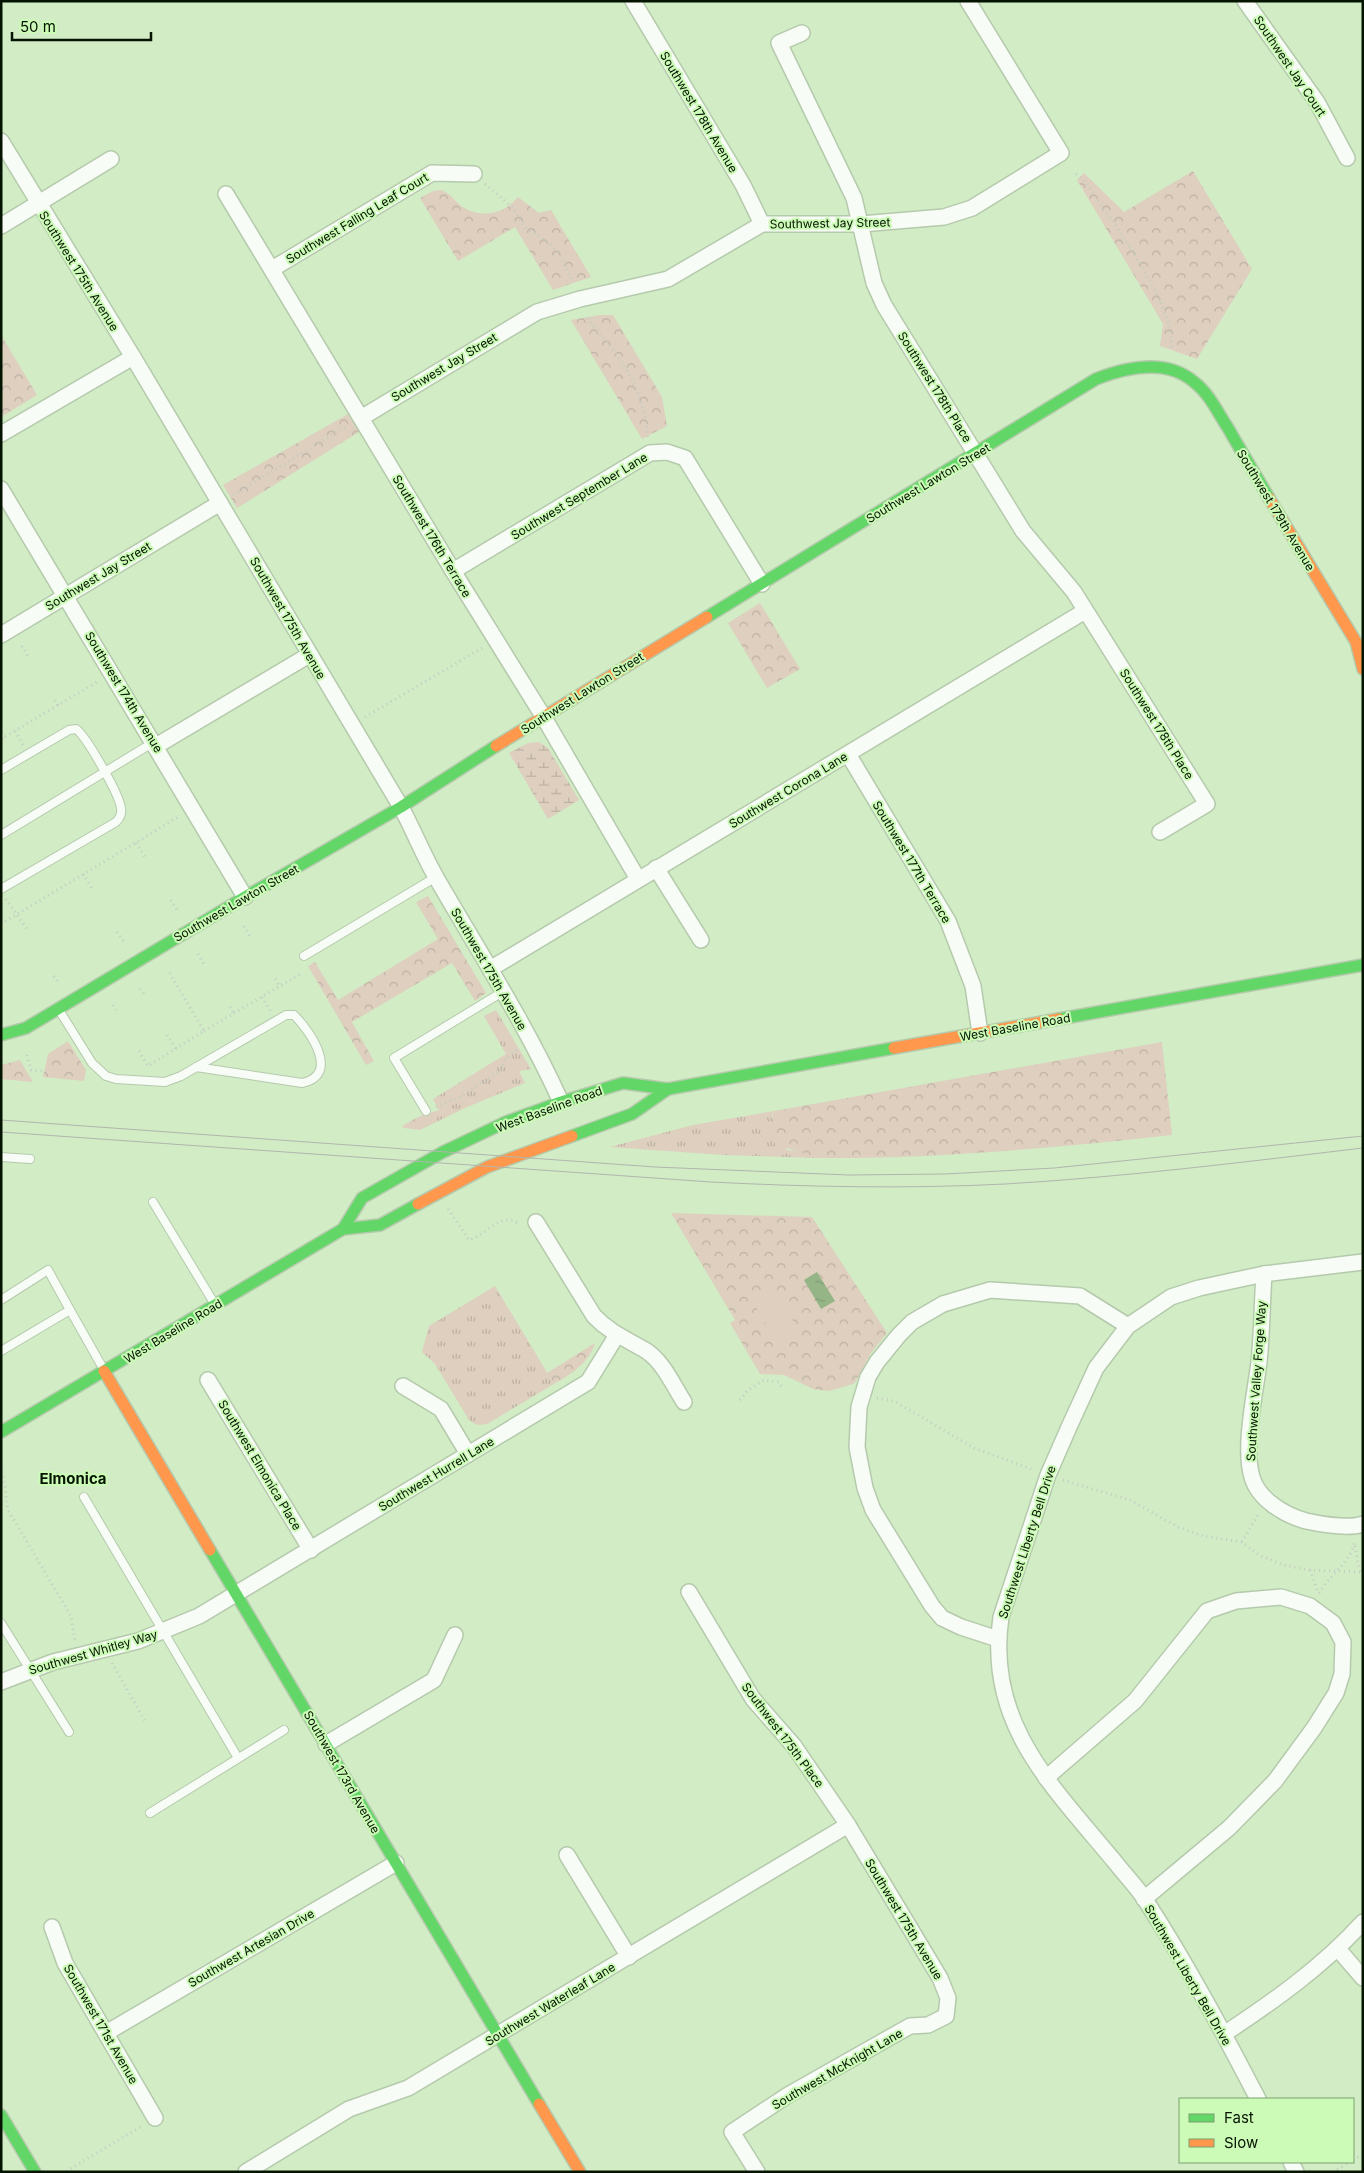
<svg xmlns="http://www.w3.org/2000/svg" width="1364" height="2173" font-family="Inter,sans-serif">
<defs>
<pattern id="grass-tufts" width="24" height="20" patternUnits="userSpaceOnUse" patternTransform="scale(1.25)"><rect width="24" height="20" fill="#decfbf"/><path d="M3 7l-1-3M5 7V3M7 7l1-3M15 17l-1-3M17 17v-4M19 17l1-3" fill="none" stroke="#bdb1a2"/></pattern>
<pattern id="forest-crowns" width="20" height="18" patternUnits="userSpaceOnUse" patternTransform="scale(1.25)"><rect width="20" height="18" fill="#decfbf"/><path d="M2 6a3 3 0 1 1 6 0M12 15a3 3 0 1 1 6 0" fill="none" stroke="#bdb1a2"/></pattern>
<pattern id="wetland-marsh" width="20" height="14" patternUnits="userSpaceOnUse" patternTransform="scale(1.25)"><rect width="20" height="14" fill="#decfbf"/><path d="M1 5h8M5 5V1M11 12h8M15 12V8" fill="none" stroke="#bdb1a2"/></pattern>
<pattern id="water-ripples" width="26" height="14" patternUnits="userSpaceOnUse" patternTransform="scale(1.25)"><rect width="26" height="14" fill="#95b587"/><path d="M2 4q2-2 4 0t4 0M15 11q2-2 4 0t4 0" fill="none" stroke="#7f9b73"/></pattern>
</defs>
<rect width="100%" height="100%" fill="#d2ecc6"/>
<g fill="url(#grass-tufts)">
<path d="M496,1010l35,59 -12,2 6,12 -60,25 -45,22 -16,-2 -2,-2 18,-10 19,-6 -6,-11 73,-45 -22,-38z"/>
<path d="M774,1111l-3,6 16,33 16,2 12,6 -92,-3 -113,-8 83,-22z"/>
<path d="M495,1286l59,98 -67,40 -10,1 -8,-5 -34,-56 -13,-12 7,-26z"/>
</g>
<g fill="url(#forest-crowns)">
<path d="M1193,171l59,98 -55,90 -37,-13 3,-22 -86,-144 7,-7 40,39z"/>
<path d="M441,190c9,3 12,9 19,15 18,14 44,10 58,-8l21,16 12,-3 40,67 -38,13 -38,-63 -57,34 -38,-63 13,-7z"/>
<path d="M600,315h13l49,82 5,29 -25,13 -71,-119z"/>
<path d="M1,335l36,60 -36,22z"/>
<path d="M348,414l11,18 -122,76 -14,-23z"/>
<path d="M760,603l40,66 -33,19 -39,-65z"/>
<path d="M428,896l58,97 -11,8 -23,-38 -100,59 22,39 -8,4 -58,-99 7,-4 23,38 100,-61 -22,-37z"/>
<path d="M68,1041l18,29 -2,11 -41,-4 5,-23z"/>
<path d="M1162,1042l10,93c-119,13 -238,24 -357,23 -14,-7 -27,-8 -41,-15 -3,-11 -5,-21 0,-32z"/>
<path d="M20,1060l13,22 -32,-3v-14z"/>
<path d="M671,1213l141,4 75,116 -16,20 -15,28 -3,3 -24,7 -16,-2 -29,-14 -24,-1 -30,-51 5,-3z"/>
<path d="M595,1343c-6,20 -24,31 -41,41l-7,-11z"/>
</g>
<path fill="url(#wetland-marsh)" d="M539,742l9,6 31,52 -31,19 -39,-66 19,-10z"/>
<path fill="#decfbf" d="M773,1288l26,43 -21,13 -26,-43z"/>
<path fill="url(#water-ripples)" d="M817,1272l18,29 -14,8 -17,-29z"/>
<g fill="none" stroke-linecap="round" stroke-linejoin="round">
<defs>
<g id="lane">
<path d="M1,770l68,-40 7,-1c11,8 43,65 45,79 1,6 -1,10 -5,14l-115,67"/>
<path d="M1,835l153,-93"/>
<path d="M304,956l132,-79"/>
<path d="M59,1010l33,53 14,13 10,3 49,3 16,-6 105,-61h8c16,16 47,60 8,68l-106,-16"/>
<path d="M426,1111l-32,-53 110,-67"/>
<path d="M1,1157l29,2"/>
<path d="M153,1202l61,101"/>
<path d="M1,1300l47,-30 22,40"/>
<path d="M1,1351l69,-41 34,60"/>
<path d="M84,1497l154,261"/>
<path d="M1,1623l68,109"/>
<path d="M150,1813l134,-83"/>
</g>
<g id="street">
<path d="M633,1l110,184 19,39"/>
<path d="M1245,1l72,101 30,56"/>
<path d="M802,33l-23,10 75,155 20,85 10,22 139,226 51,61 133,212 -47,28"/>
<path d="M1,141l132,216 268,450c13,24 22,48 36,72 42,73 89,145 124,223"/>
<path d="M226,194l227,377 90,145 95,163"/>
<path d="M1,226l110,-67"/>
<path d="M272,269l160,-96 42,1"/>
<path d="M361,418l176,-106 43,-13 88,-20 94,-55h99l83,-7 28,-9 89,-55 -93,-152"/>
<path d="M1,434l132,-77"/>
<path d="M1,489l244,408"/>
<path d="M453,571l197,-118 17,-1 18,6 77,126"/>
<path d="M1,635l219,-132"/>
<path d="M156,746l153,-91"/>
<path d="M848,754l100,167 25,65 7,47"/>
<path d="M656,868l45,72"/>
<path d="M490,969l595,-358"/>
<path d="M536,1222l58,94c15,16 32,23 51,34 18,11 28,35 39,52"/>
<path d="M1264,1274c-2,30 -2,59 -5,88 -4,33 -16,85 -7,115 6,22 32,38 54,44 14,3 43,8 57,3"/>
<path d="M208,1380l103,170"/>
<path d="M403,1386l38,23 27,45"/>
<path d="M689,1592l64,107 41,47 54,79 92,153 8,20 -2,18 -18,9 -18,1 -122,69 -56,37 25,40"/>
<path d="M998,1639l-37,-12 -19,-9 -10,-12 -59,-96 -8,-22 -8,-41 2,-40 9,-30 9,-15 22,-27 13,-13 31,-18 47,-14 90,6 48,30"/>
<path d="M1,1682l52,-20 85,-21 61,-25 389,-234 29,-47"/>
<path d="M326,1744l108,-64 21,-45"/>
<path d="M1046,1778l89,-77 72,-90 29,-10 45,-4 29,9 23,17 10,19 -1,32 -6,19 -22,35 -39,53 -46,47 -85,71"/>
<path d="M567,1855l62,102"/>
<path d="M52,1927l13,36 90,155"/>
<path d="M1338,1949l25,29"/>
<path d="M106,2033l290,-170"/>
<path d="M1224,2034c50,-33 98,-67 139,-112"/>
<path d="M1258,2099c-35,-67 -71,-135 -112,-198 -9,-14 -21,-26 -31,-39 -62,-75 -130,-139 -114,-245l47,-142 21,-48 27,-59 32,-42 43,-29 28,-9 65,-14 99,-12"/>
<path d="M1291,2162l5,10"/>
<path d="M246,2172l103,-63 59,-21 440,-263"/>
</g>
<g id="fast">
<path d="M707,617l389,-238c31,-12 70,-21 98,3 15,11 24,31 34,46 13,23 27,46 41,70"/>
<path d="M1059,1019l304,-54"/>
<path d="M1,1035l25,-7 219,-131 156,-90 95,-61"/>
<path d="M572,1136l60,-22 36,-25"/>
<path d="M343,1229l19,-31 81,-46 63,-30 55,-20 62,-19 45,6 226,-41"/>
<path d="M1,1432l342,-203 37,-4 38,-21"/>
<path d="M210,1550l329,554"/>
<path d="M1,2115l34,57"/>
</g>
<g id="slow">
<path d="M1269,498l87,144 7,27"/>
<path d="M496,746l211,-129"/>
<path d="M894,1048l165,-29"/>
<path d="M418,1204l69,-37 85,-31"/>
<path d="M104,1371l106,179"/>
<path d="M539,2104l41,68"/>
</g>
</defs>
<use href="#lane" stroke="#b5caac" stroke-width="10"/>
<use href="#street" stroke="#b5caac" stroke-width="18"/>
<use href="#fast" stroke="#b5caac" stroke-width="14"/>
<use href="#slow" stroke="#b5caac" stroke-width="14"/>
<g stroke="#c4ccc2" stroke-width="3" stroke-dasharray="1 4" stroke-linecap="butt">
<path d="M1076,174l10,8c25,39 91,123 85,169"/>
<path d="M485,184l27,23 13,20 25,17 10,11 13,27"/>
<path d="M588,318c10,15 21,26 31,40 17,23 26,51 29,79"/>
<path d="M233,495l114,-69"/>
<path d="M22,646l6,10"/>
<path d="M55,700l3,5"/>
<path d="M365,717l117,-69"/>
<path d="M15,731l8,14"/>
<path d="M1,733l3,5"/>
<path d="M1,739l96,-57"/>
<path d="M136,843l9,14"/>
<path d="M83,874l9,14"/>
<path d="M6,899l22,32"/>
<path d="M171,900l6,10"/>
<path d="M1,924l177,-107"/>
<path d="M244,926l6,10"/>
<path d="M117,932l7,10"/>
<path d="M198,954l6,10"/>
<path d="M54,976l4,6"/>
<path d="M275,979l5,8"/>
<path d="M140,989l4,5"/>
<path d="M262,997l9,15"/>
<path d="M113,1005l3,5"/>
<path d="M230,1007l4,7"/>
<path d="M204,1031l98,-58"/>
<path d="M167,1035l9,14"/>
<path d="M139,1051l9,15 56,-35 -35,-59"/>
<path d="M27,1055l4,15 12,1"/>
<path d="M436,1107l22,-9 42,-27 6,-12 12,-11"/>
<path d="M448,1209l21,31c16,-4 35,-31 51,-15"/>
<path d="M877,1398l17,3 80,47 60,22"/>
<path d="M740,1400l7,-9 17,-11 14,2 5,6"/>
<path d="M1,1472c7,16 3,23 7,38l63,106 4,24"/>
<path d="M1063,1480l67,20 48,27 25,9 39,6 17,13 24,10 27,5 53,2"/>
<path d="M1242,1542l17,-29"/>
<path d="M1355,1546l3,18 4,8"/>
<path d="M1310,1570l8,22"/>
<path d="M1319,1593c9,-16 35,-35 35,-51"/>
<path d="M112,1663l33,58"/>
<path d="M1353,2160l10,-6"/>
<path d="M68,2172v-2l74,-44"/>
<path d="M1333,2172l17,-10"/>
</g>
<use href="#lane" stroke="#f8fcf6" stroke-width="8"/>
<use href="#street" stroke="#f8fcf6" stroke-width="15"/>
<use href="#fast" stroke="#63d668" stroke-width="11"/>
<use href="#slow" stroke="#ff974d" stroke-width="11"/>
<g stroke="#b0b6ad" stroke-width="1">
<path d="M1,1120l654,47 193,8 97,-1 109,-6 309,-32"/>
<path d="M1,1132l710,50c98,5 196,7 294,2 120,-7 239,-22 358,-36"/>
</g>
</g>
<g text-anchor="middle" dominant-baseline="central" stroke-width="4" stroke-linejoin="round" paint-order="stroke">
<g font-size="12" fill="#051400" stroke="#ccfbb7">
<text transform="translate(1290 66) rotate(56)">Southwest Jay Court</text>
<text transform="translate(699 112) rotate(59)">Southwest 178th Avenue</text>
<text transform="translate(357 218) rotate(-31)">Southwest Falling Leaf Court</text>
<text transform="translate(830 223) rotate(-1)">Southwest Jay Street</text>
<text transform="translate(79 271) rotate(58)">Southwest 175th Avenue</text>
<text transform="translate(444 367) rotate(-31)">Southwest Jay Street</text>
<text transform="translate(935 387) rotate(58)">Southwest 178th Place</text>
<text transform="translate(928 483) rotate(-31)">Southwest Lawton Street</text>
<text transform="translate(579 496) rotate(-31)">Southwest September Lane</text>
<text transform="translate(1276 510) rotate(59)">Southwest 179th Avenue</text>
<text transform="translate(432 536) rotate(59)">Southwest 176th Terrace</text>
<text transform="translate(98 576) rotate(-31)">Southwest Jay Street</text>
<text transform="translate(288 618) rotate(60)">Southwest 175th Avenue</text>
<text transform="translate(124 692) rotate(59)">Southwest 174th Avenue</text>
<text transform="translate(582 693) rotate(-32)">Southwest Lawton Street</text>
<text transform="translate(1157 724) rotate(58)">Southwest 178th Place</text>
<text transform="translate(788 790) rotate(-31)">Southwest Corona Lane</text>
<text transform="translate(912 862) rotate(59)">Southwest 177th Terrace</text>
<text transform="translate(236 903) rotate(-30)">Southwest Lawton Street</text>
<text transform="translate(489 969) rotate(60)">Southwest 175th Avenue</text>
<text transform="translate(1015 1027) rotate(-10)">West Baseline Road</text>
<text transform="translate(549 1109) rotate(-20)">West Baseline Road</text>
<text transform="translate(173 1331) rotate(-31)">West Baseline Road</text>
<text transform="translate(1256 1381) rotate(-86)">Southwest Valley Forge Way</text>
<text transform="translate(260 1465) rotate(59)">Southwest Elmonica Place</text>
<text transform="translate(436 1474) rotate(-31)">Southwest Hurrell Lane</text>
<text transform="translate(1027 1542) rotate(-72)">Southwest Liberty Bell Drive</text>
<text transform="translate(93 1652) rotate(-16)">Southwest Whitley Way</text>
<text transform="translate(783 1735) rotate(53)">Southwest 175th Place</text>
<text transform="translate(342 1772) rotate(60)">Southwest 173rd Avenue</text>
<text transform="translate(904 1919) rotate(59)">Southwest 175th Avenue</text>
<text transform="translate(251 1948) rotate(-30)">Southwest Artesian Drive</text>
<text transform="translate(1188 1975) rotate(60)">Southwest Liberty Bell Drive</text>
<text transform="translate(550 2004) rotate(-31)">Southwest Waterleaf Lane</text>
<text transform="translate(101 2024) rotate(60)">Southwest 171st Avenue</text>
<text transform="translate(837 2069) rotate(-30)">Southwest McKnight Lane</text>
</g>
<g font-size="15" font-weight="bold" fill="#051400" stroke="#ccfbb7">
<text x="73" y="1478">Elmonica</text>
</g>
</g>
<rect width="1364" height="2173" fill="none" stroke="#051400" stroke-width="5"/>
<rect x="1179" y="2098" width="175" height="65" fill="#ccfbb7" stroke="#7c9f6e"/>
<rect x="1189" y="2114" width="25" height="8" fill="#63d668" stroke="#7c9f6e"/>
<text x="1224" y="2123" font-size="15" fill="#051400">Fast</text>
<rect x="1189" y="2139" width="25" height="8" fill="#ff974d" stroke="#7c9f6e"/>
<text x="1224" y="2148" font-size="15" fill="#051400">Slow</text>
<path d="M12 32v8h139v-8" fill="none" stroke="#051400" stroke-width="2.5"/>
<text x="20" y="32" font-size="15" fill="#051400" stroke="#ccfbb7" stroke-width="4" paint-order="stroke">50 m</text>
</svg>
